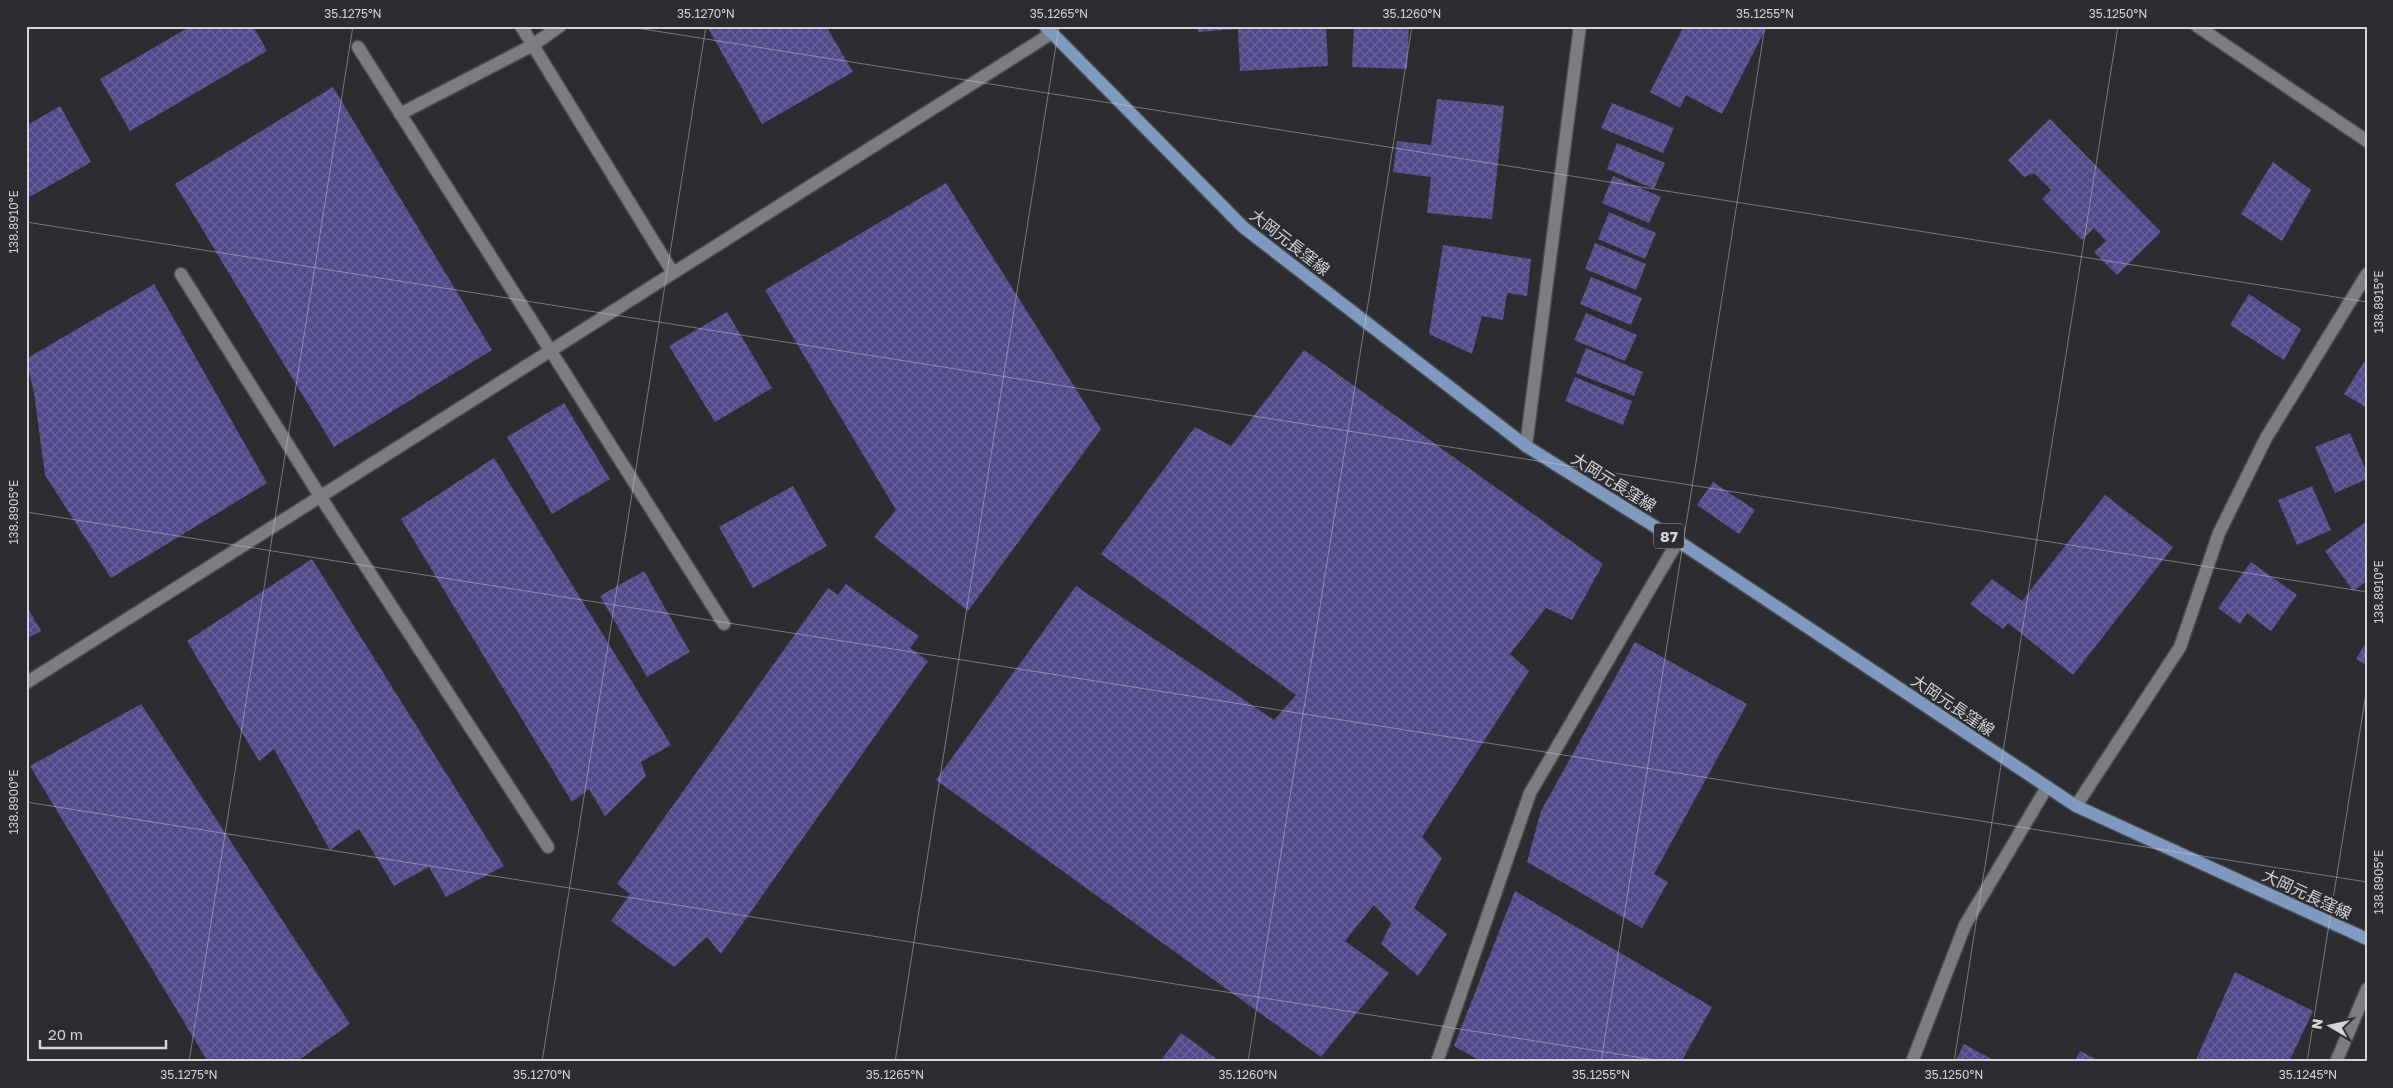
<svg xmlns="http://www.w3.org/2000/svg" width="2393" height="1088" font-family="'Golos Text','Noto Sans JP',sans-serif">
<defs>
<pattern id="building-cross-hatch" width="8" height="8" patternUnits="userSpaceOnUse" patternTransform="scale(1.25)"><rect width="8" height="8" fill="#514a8a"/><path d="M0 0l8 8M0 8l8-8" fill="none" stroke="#69639a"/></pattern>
</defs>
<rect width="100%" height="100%" fill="#2d2d31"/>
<g fill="url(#building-cross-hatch)">
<path d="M191,26h62l14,25 -137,80 -30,-52z"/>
<path d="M707,26h119l27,46 -91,52z"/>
<path d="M1198,26h128l2,40 -88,5 -2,-42 -40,3z"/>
<path d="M1354,26h55l-2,43 -55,-2z"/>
<path d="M1684,26h83l-45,88 -36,-19 -6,13 -30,-16z"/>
<path d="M333,87l159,263 -158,97 -159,-263z"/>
<path d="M1437,99l67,7 -12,113 -65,-6 4,-36 -38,-5 4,-31 34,4z"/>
<path d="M1612,103l62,25 -11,25 -62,-25z"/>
<path d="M60,106l31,56 -65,37v-73z"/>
<path d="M2050,119l111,113 -44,43 -23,-23 12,-11 -12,-13 -12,12 -40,-41 9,-9 -17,-17 -10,4 -16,-17z"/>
<path d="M1617,143l48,20 -11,26 -47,-20z"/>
<path d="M2273,162l38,28 -29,51 -41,-27z"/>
<path d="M1613,176l48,21 -12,26 -47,-20z"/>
<path d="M946,183l155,246 -133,182 -94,-74 22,-27 -131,-220z"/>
<path d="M1609,212l47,21 -11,26 -47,-20z"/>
<path d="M1595,243l51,21 -10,26 -51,-21z"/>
<path d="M1443,245l88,14 -4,37 -20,-3 -4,27 -21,-4 -10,38 -43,-20z"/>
<path d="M1591,277l51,21 -11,27 -51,-21z"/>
<path d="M154,284l113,199 -156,95 -66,-103 -11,-82 -8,-34z"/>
<path d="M2249,294l52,35 -17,31 -54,-35z"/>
<path d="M727,312l45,76 -57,34 -46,-76z"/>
<path d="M1586,313l51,22 -12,26 -51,-21z"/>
<path d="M1586,348l57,24 -9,24 -58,-23z"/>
<path d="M1304,350l299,214 -31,56 -26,-12 -36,46 19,17 -107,166 20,21 -28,50 33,26 -29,42 -37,-32 10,-21 -17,-18 -29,36 44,32 -68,84 -385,-277 140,-194 198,134 22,-25 -195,-141 94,-127 36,19z"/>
<path d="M2364,362l3,2v44l-23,-14z"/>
<path d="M1575,377l57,24 -9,24 -58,-24z"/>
<path d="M564,403l46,76 -58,35 -45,-77z"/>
<path d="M2350,433l17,40v6l-32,14 -20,-46z"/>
<path d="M494,458l177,287 -30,17 5,14 -41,40 -16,-27 -17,13 -171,-283z"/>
<path d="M1713,482l42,28 -16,24 -42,-29z"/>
<path d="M793,486l34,60 -74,42 -34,-61z"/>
<path d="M2312,486l19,44 -34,15 -19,-45z"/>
<path d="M2105,495l68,52 -100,128 -65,-52 -5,6 -33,-25 22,-25 30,22z"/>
<path d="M2367,521v60l-14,10 -28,-40z"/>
<path d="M312,559l192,307 -58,31 -17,-30 -35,19 -35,-57 -29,21 -56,-101 -15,12 -72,-120z"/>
<path d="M2251,562l46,33 -26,36 -24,-18 -7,11 -22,-16z"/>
<path d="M644,571l46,81 -43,25 -47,-81z"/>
<path d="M846,584l73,52 -9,12 18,13 -207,293 -14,-17 -33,30 -63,-46 19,-27 -13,-10 211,-296 10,7z"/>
<path d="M26,605l15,26 -15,8z"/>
<path d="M2367,641v24l-11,-6z"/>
<path d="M1635,642l112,62 -93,170 14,8 -26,46 -115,-66 14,-51z"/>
<path d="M141,704l209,320 -54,38h-88l-178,-296z"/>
<path d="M1515,891l197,116 -31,55h-199l-28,-16z"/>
<path d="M2235,972l78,39 -24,51h-94z"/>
<path d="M1181,1033l40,29h-61z"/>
<path d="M1964,1044l33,18h-42z"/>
<path d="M2080,1051l22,11h-28z"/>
</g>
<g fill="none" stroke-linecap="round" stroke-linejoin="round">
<defs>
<g id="lane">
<path d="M521,26l152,247"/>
<path d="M358,47l366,577"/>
<path d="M400,114l133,-69 27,-19"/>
<path d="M181,274l139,222 228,351"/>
<path d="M26,683l1026,-650"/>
<path d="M2336,1062l31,-73"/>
</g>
<g id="street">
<path d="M2197,26l170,115"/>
<path d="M1526,446l54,-420"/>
<path d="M2076,806l104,-159 39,-114 47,-95 101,-164"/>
<path d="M1437,1062l93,-269 148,-252"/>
<path d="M1912,1062l53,-137 82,-138"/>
</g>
<path id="primary" d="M1045,26l198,201 283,219 152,95 398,265 291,133"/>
</defs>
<use href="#lane" stroke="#4a4b4e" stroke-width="15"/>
<use href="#street" stroke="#4a4b4e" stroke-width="15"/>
<use href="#primary" stroke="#4a4b4e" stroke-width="15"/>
<use href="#lane" stroke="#7c7d81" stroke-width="12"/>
<use href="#street" stroke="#7c7d81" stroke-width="12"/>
<use href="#primary" stroke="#8099c1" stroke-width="12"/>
</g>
<path fill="none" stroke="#d3d4d6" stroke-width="1" stroke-opacity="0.45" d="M624,26l1743,276M26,222l2341,370M26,512l2341,370M26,802l1642,260M189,1062l164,-1036M542,1062l164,-1036M895,1062l164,-1036M1248,1062l164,-1036M1601,1062l164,-1036M1954,1062l164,-1036M2307,1062l60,-375"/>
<g text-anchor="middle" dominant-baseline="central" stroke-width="4.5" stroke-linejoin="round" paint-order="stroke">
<rect fill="#2d2d31" stroke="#a1a2a4" stroke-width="1" x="1654" y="523.5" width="30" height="25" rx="4"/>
<g font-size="15" font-weight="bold" fill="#d3d4d6">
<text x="1669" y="536">87</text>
</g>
<g font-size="16" fill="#d3d4d6" stroke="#2d2d31">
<text transform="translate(1290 242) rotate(38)">大岡元長窪線</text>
<text transform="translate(1614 482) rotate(32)">大岡元長窪線</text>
<text transform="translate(1953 705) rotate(34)">大岡元長窪線</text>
<text transform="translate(2307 894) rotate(25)">大岡元長窪線</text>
</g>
</g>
<rect width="2393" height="1088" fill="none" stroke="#2d2d31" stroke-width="55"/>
<g transform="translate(2330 1026) rotate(279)" stroke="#2d2d31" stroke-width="4" paint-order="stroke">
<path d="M0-4L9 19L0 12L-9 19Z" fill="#d3d4d6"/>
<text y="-8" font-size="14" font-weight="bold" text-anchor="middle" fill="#d3d4d6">N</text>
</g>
<path d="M40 1040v8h126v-8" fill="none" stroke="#d3d4d6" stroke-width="2.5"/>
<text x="48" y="1040" font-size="15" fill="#d3d4d6" stroke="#2d2d31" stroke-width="4" paint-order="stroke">20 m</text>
<rect x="28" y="28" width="2338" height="1032" fill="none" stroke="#d3d4d6" stroke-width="2"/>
<g font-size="12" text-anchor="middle" fill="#d3d4d6">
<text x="353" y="18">35.1275°N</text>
<text x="706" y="18">35.1270°N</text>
<text x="1059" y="18">35.1265°N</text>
<text x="1412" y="18">35.1260°N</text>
<text x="1765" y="18">35.1255°N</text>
<text x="2118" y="18">35.1250°N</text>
<text transform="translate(14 222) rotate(-90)" y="4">138.8910°E</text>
<text transform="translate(2379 302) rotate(-90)" y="4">138.8915°E</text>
<text transform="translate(14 512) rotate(-90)" y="4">138.8905°E</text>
<text transform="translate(2379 592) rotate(-90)" y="4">138.8910°E</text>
<text transform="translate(14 802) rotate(-90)" y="4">138.8900°E</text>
<text transform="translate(2379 882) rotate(-90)" y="4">138.8905°E</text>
<text x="189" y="1079">35.1275°N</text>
<text x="542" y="1079">35.1270°N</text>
<text x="895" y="1079">35.1265°N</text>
<text x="1248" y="1079">35.1260°N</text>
<text x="1601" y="1079">35.1255°N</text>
<text x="1954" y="1079">35.1250°N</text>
<text x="2308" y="1079">35.1245°N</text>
</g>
</svg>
